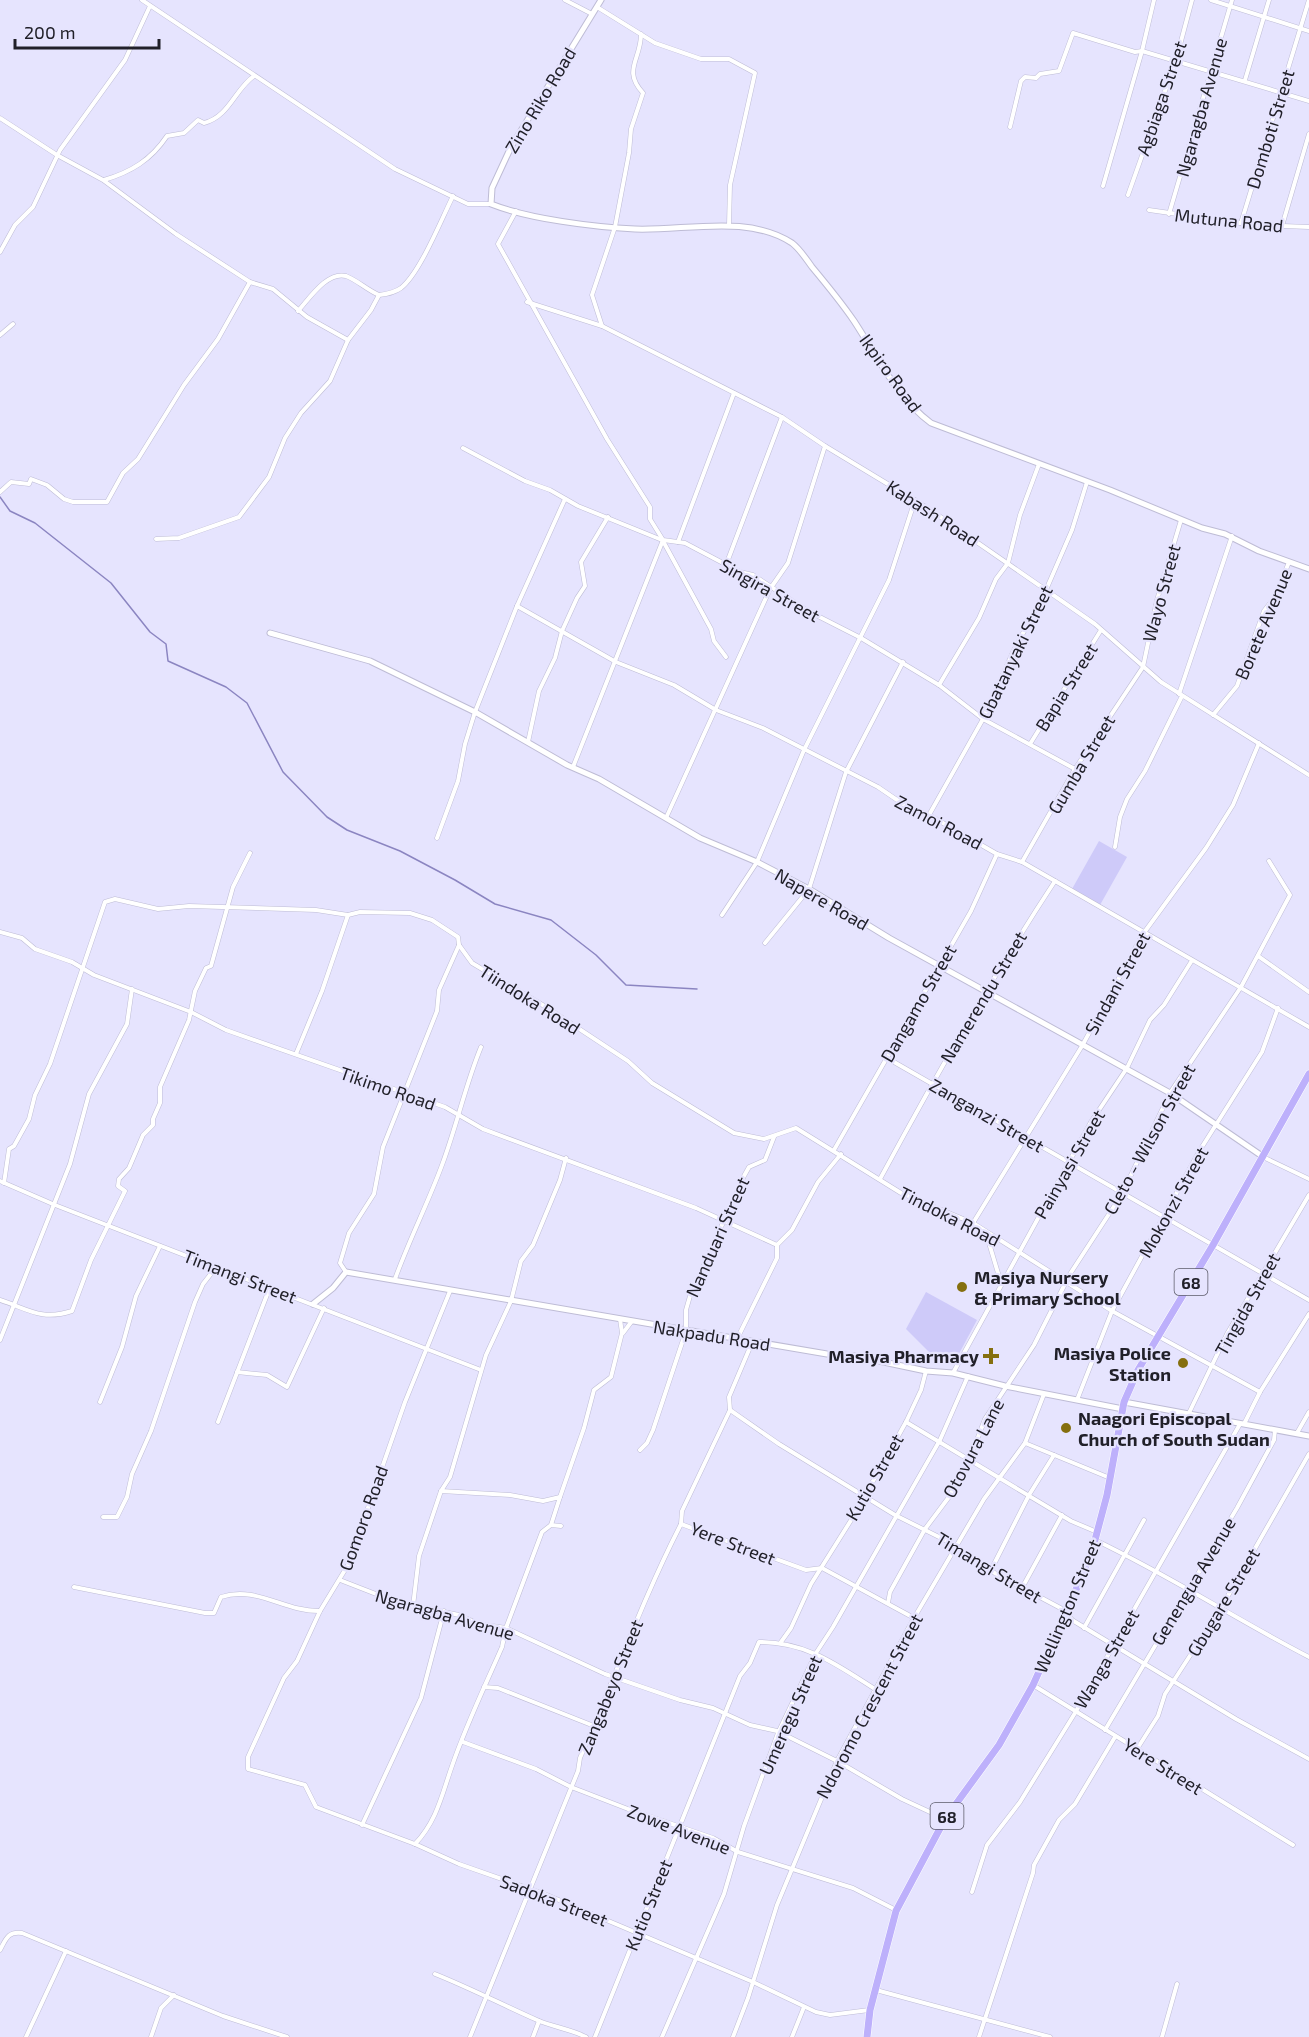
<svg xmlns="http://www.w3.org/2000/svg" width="1309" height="2037" font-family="'Exo 2',sans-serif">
<rect width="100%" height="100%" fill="#e6e4fe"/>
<g fill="#cecaf9">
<path d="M1099,841l28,16 -27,48 -28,-16z"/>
<path d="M926,1292l51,28 -24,45 -22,-11 -25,-25z"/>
</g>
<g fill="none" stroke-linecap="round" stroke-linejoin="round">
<path stroke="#8b85c1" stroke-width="1.5" d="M0,497l10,14 25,12 76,60 39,49 16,12 2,17 58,26 21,16 36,69 44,45 20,13 53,21 55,29 40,24 56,16 45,35 30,30 71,4"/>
<defs>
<g id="minor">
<path d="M142,0l253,169 73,35h23"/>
<path d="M565,0l27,14"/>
<path d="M1211,0l98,31"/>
<path d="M597,7l58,36 46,16h28l26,14 -25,112 -1,40"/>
<path d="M1245,80l24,-80"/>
<path d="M0,118l57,37 46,25 73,54 74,48 23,7 34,28 41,23"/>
<path d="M1010,127l11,-46 4,-4 11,1 4,-4 19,-3 14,-38 62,19 7,-1 167,50"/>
<path d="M104,180c27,-8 47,-20 63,-44l17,-3 14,-13 6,3c25,-6 31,-34 50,-47"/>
<path d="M1103,186l39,-135 12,-51"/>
<path d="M1128,195l48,-135 16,-60"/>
<path d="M1149,210l105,15 55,2"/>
<path d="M516,211l-18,33 109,195 43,68v12l13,21 22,3 55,29 13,3 55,36 53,27 78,47 44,34 92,50"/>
<path d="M1169,214l63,-214"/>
<path d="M1241,223l68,-223"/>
<path d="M1282,226l27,-92"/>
<path d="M0,252l15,-27 18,-18 27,-57 65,-90 25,-54"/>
<path d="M527,302l75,24 180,91 43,29 104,63 166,115 66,58 148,93"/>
<path d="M298,311c11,-12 29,-40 48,-35 11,4 21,14 33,19"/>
<path d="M602,326l-10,-31 23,-68 14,-74 2,-24 12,-36c-21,-23 -2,-33 -2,-59"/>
<path d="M0,335l13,-11"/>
<path d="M463,448l62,33 25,9 28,16 84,34"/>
<path d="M0,492l11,-10 18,2 2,-5 16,6 17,14 9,3h34l16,-29 15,-14 46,-74 34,-46 32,-57"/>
<path d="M156,539l23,-1 60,-21 30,-40 16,-39 16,-25 29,-32 18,-41 23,-30 8,-15c8,-1 15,-2 22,-7 19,-15 40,-68 52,-92"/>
<path d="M663,541l48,88 3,12 12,16"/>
<path d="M678,542l56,-149"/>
<path d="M726,565l56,-148"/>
<path d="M517,606l48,-107"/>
<path d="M939,685l40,-67 17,-39 12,-16 12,-48 19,-51"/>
<path d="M1179,694l53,-158"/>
<path d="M1213,715l24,-29 27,-75 11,-14 14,-35"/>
<path d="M528,742l11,-51 16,-33 7,-27 15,-33 8,-12 -4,-24 27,-45"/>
<path d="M1030,744l71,-114"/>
<path d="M573,767l90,-227"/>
<path d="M929,815l54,-96 30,-67 33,-62 26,-60 15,-48"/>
<path d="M666,818l104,-229 18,-26 37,-117"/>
<path d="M437,838l21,-57 7,-37 10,-32 42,-106 99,56 58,23 42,25 47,18 115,59 25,17 26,11 68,39 25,8 287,165"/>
<path d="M1115,847l5,-30 7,-18 18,-28 37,-75"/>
<path d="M1022,862l53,-93 68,-102 14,-67 24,-80"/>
<path d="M722,915l35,-53 47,-112 85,-170 26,-80"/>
<path d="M0,932l22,6 13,11 37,13 22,13 97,37 35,18 219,77 38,22 213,79 81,37"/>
<path d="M765,943l44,-54 37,-117 57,-110"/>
<path d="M1258,956l51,36"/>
<path d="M296,1054l26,-63 26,-76"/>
<path d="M887,1058l422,242"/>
<path d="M834,1150l137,-239 26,-57"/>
<path d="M1263,1157l46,22"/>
<path d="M880,1179c55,-102 112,-202 175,-298"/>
<path d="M0,1181l55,24 426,165"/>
<path d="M4,1183l5,-34 5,-3 15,-27 6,-24 15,-31 55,-162 10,-3 43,10 31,-3 127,4 32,5 12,-3 50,1 22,7 26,17 1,8 13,18 74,44 82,54 24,22 82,50 30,6 32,-11 105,65 72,30 139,88 148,81"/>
<path d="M973,1223l109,-177 61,-112 63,-86 27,-43 26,-62"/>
<path d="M986,1233l15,50"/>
<path d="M346,1272l-6,-9 9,-30 25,-39 9,-47 54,-136 2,-21 20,-45"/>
<path d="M395,1279c14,-39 33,-76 47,-114 15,-40 23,-79 39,-118"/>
<path d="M450,1291l-45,111 -57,163 -28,46 -23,50 -13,17 -36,79v12l57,16 11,22 99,37 44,20 88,31 206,87 63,30 14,3 39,-5"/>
<path d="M0,1300c28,9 41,21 72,11l19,-51 34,-69 -7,-5 1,-7 10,-11 14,-33 10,-10v-6l7,-16v-16l29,-67 6,-29 11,-23 5,-2 22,-79 17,-34"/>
<path d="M623,1333l9,-12"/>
<path d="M737,1339l40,-81v-13l15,-15 26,-48 23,-28"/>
<path d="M0,1340l70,-176 19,-70 38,-70 5,-35"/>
<path d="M237,1372l30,3 20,12 37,-79"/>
<path d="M953,1373l138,-251 36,-54 23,-48 14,-15 27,-43"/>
<path d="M1077,1400l35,-89 88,-161 62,-98 16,-44"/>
<path d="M100,1402l22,-55 14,-51 24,-50"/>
<path d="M730,1410l49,34 116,71 52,26 44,30 75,40 6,9 164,99 73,40"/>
<path d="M1188,1415l39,-81 82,-139"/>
<path d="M218,1422l52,-135"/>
<path d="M906,1422l165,99 26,11"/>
<path d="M1244,1424l16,-32 49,-78"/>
<path d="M1297,1433l12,-21"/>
<path d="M1025,1443l85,35"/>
<path d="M640,1450l7,-7 6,-13 33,-99v-21l4,-14 54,-120 5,-9 16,-7 9,-23"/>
<path d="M560,1497l24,-69 10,-38 17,-13 11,-44 -2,-14"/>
<path d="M103,1517h14l10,-20 5,-23 19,-43 44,-129 8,-18 14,-18"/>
<path d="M681,1524l125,46 16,-2 92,50"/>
<path d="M551,1525l9,-28 -17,4 -33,-6 -69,-4 9,-14 36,-122 25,-54 10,-40 12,-16 27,-65 6,-22"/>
<path d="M1095,1540c74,35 142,80 214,117"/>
<path d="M991,1570l38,-75 25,-40"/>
<path d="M340,1580l59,23 60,12 20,9 27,4 99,46 75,26 33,8 37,17 27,6 60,30 65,38 43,20"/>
<path d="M74,1587l131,26h9l7,-16c35,-12 64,15 99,14"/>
<path d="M1022,1588l40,-73"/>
<path d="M888,1603l2,-11 35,-63 24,-32 21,-39 15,-39 49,-74 36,-71 52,-80 48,-101 71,-106 49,-92 -21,-34"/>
<path d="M413,1606l6,-50 22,-65"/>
<path d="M1084,1628l60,-108"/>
<path d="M781,1642l10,-14 20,-44 42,-67 53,-95 15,-32 5,-19"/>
<path d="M1033,1685l260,160"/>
<path d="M484,1687l14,1 96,38"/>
<path d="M1105,1730l132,-222 37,-68 1,-10"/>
<path d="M463,1742l73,27 35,18 57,22 85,29 25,14 115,36 43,22"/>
<path d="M1137,1749l21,-33 7,-22 56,-86 88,-154"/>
<path d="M362,1825l59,-127 23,-87"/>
<path d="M415,1844c22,-23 27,-50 37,-78 14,-41 33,-80 50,-119l4,-19 36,-96 9,-7 10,1"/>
<path d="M972,1892l15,-47 33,-43 55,-89 165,-289"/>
<path d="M0,1950c6,-11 8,-19 22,-17l201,83 64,21"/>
<path d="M435,1974c35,14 68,31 102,46 16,7 33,9 49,17"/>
<path d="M876,1990l174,47"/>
<path d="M26,2037l40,-86"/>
<path d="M151,2037l10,-29 13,-13"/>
<path d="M470,2037l108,-266 2,-13c34,-78 62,-158 101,-234l1,-13 48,-101 -1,-13 22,-52 -1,-4"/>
<path d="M533,2037l6,-16"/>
<path d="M595,2037l145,-361 10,-13 9,-21c48,0 78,23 116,47"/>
<path d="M662,2037l62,-143 20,-68 34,-93 38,-80 17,-26 107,-187 28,-64"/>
<path d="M733,2037l15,-39 29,-93 60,-144 77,-143 70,-119 41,-56 19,-49"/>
<path d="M792,2037l12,-30"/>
<path d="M979,2037l54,-164 1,-8 25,-45 16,-16 40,-67"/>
<path d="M1162,2037l15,-53"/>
</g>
<g id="tertiary">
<path d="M601,0l-90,147 -19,41 -1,16c38,15 103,23 144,25 50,2 113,-15 157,14 8,6 14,16 20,24 15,18 29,35 42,54 23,35 43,77 77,102l179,67 92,38 23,6 34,17 50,18"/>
<path d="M270,633l100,28 105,51 92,53 32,14 101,59 57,24 52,27 80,49 281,155 92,63"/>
<path d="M313,1304l20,-16 13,-16 481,82 28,2 71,15 27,2 52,13 118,23"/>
<path d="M1124,1402l185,34"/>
</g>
<path id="primary" d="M867,2037l3,-27 26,-99 49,-92 54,-74 34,-60 50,-111 12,-34 12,-45 17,-93 14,-32 75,-125 96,-171"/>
</defs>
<use href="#minor" stroke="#bebcd5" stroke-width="5"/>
<use href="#tertiary" stroke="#bebcd5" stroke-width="7"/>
<use href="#primary" stroke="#fff" stroke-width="8"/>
<use href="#minor" stroke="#fff" stroke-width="4"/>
<use href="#tertiary" stroke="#fff" stroke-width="5"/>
<use href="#primary" stroke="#bdb0fb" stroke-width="7"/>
</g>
<g fill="#856f0f" stroke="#e6e4fe" stroke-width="2">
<circle cx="962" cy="1287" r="6"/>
<path d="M988 1347h6v6h6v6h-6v6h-6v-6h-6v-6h6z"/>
<circle cx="1183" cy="1363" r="6"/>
<circle cx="1066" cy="1428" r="6"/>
</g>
<g text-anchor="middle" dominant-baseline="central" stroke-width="4.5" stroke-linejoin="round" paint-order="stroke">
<g fill="#e6e4fe" stroke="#5c5b69" stroke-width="1.5">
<rect x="1174.5" y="1269" width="33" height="26" rx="4.5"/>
<rect x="930.5" y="1803" width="33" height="26" rx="4.5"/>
</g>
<g font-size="16" font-weight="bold" fill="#212029">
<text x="1191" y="1282">68</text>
<text x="947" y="1816">68</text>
</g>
<g font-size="18" fill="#212029" stroke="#e6e4fe">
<text transform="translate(1161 98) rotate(-71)">Agbiaga Street</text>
<text transform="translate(540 100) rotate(-59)">Zino Riko Road</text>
<text transform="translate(1201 107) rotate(-74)">Ngaragba Avenue</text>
<text transform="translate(1270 129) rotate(-73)">Domboti Street</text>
<text transform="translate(1229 220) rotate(6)">Mutuna Road</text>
<text transform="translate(891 373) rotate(54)">Ikpiro Road</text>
<text transform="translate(933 513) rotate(33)">Kabash Road</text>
<text transform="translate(770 590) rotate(29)">Singira Street</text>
<text transform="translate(1161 593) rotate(-75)">Wayo Street</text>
<text transform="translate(1263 624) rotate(-67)">Borete Avenue</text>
<text transform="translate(1015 652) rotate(-64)">Gbatanyaki Street</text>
<text transform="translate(1066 687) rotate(-58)">Bapia Street</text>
<text transform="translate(1081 764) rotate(-59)">Gumba Street</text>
<text transform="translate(939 822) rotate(28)">Zamoi Road</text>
<text transform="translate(822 899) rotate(30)">Napere Road</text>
<text transform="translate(1117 983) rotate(-61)">Sindani Street</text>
<text transform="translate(983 997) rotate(-59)">Namerendu Street</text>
<text transform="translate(530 999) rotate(32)">Tiindoka Road</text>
<text transform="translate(918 1003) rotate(-60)">Dangamo Street</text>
<text transform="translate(388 1088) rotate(19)">Tikimo Road</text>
<text transform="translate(987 1115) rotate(30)">Zanganzi Street</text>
<text transform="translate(1149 1139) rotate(-61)">Cleto - Wilson Street</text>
<text transform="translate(1069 1164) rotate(-60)">Painyasi Street</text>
<text transform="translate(1173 1202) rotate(-61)">Mokonzi Street</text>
<text transform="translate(950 1216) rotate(27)">Tindoka Road</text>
<text transform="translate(717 1237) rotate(-66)">Nanduari Street</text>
<text transform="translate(240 1276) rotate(21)">Timangi Street</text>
<text transform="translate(1247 1304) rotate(-61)">Tingida Street</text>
<text transform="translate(712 1335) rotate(9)">Nakpadu Road</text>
<text transform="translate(973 1448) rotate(-62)">Otovura Lane</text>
<text transform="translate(874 1477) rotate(-60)">Kutio Street</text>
<text transform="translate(363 1518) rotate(-70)">Gomoro Road</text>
<text transform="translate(733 1543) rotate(21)">Yere Street</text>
<text transform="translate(989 1567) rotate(31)">Timangi Street</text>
<text transform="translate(1193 1581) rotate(-59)">Genengua Avenue</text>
<text transform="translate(1223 1602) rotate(-59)">Gbugare Street</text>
<text transform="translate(1067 1606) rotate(-67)">Wellington Street</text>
<text transform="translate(445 1614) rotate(16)">Ngaragba Avenue</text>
<text transform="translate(1106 1659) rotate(-60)">Wanga Street</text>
<text transform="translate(610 1687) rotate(-68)">Zangabeyo Street</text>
<text transform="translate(869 1706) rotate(-62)">Ndoromo Crescent Street</text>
<text transform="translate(790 1715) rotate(-66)">Umeregu Street</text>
<text transform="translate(1163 1766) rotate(32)">Yere Street</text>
<text transform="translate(679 1829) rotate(21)">Zowe Avenue</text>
<text transform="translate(554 1900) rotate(21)">Sadoka Street</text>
<text transform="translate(648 1905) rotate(-68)">Kutio Street</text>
</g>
<g font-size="18" font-weight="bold" fill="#212029" stroke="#e6e4fe" text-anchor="start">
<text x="974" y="1277">Masiya Nursery<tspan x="974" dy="21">&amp; Primary School</tspan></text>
<text x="1171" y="1353" text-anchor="end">Masiya Police<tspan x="1171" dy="21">Station</tspan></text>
<text x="979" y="1356" text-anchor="end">Masiya Pharmacy</text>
<text x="1078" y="1418">Naagori Episcopal<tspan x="1078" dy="21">Church of South Sudan</tspan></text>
</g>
</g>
<path d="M15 39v9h144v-9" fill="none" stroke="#212029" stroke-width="3"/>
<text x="24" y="39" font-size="18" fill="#212029" stroke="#e6e4fe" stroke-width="4.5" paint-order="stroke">200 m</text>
</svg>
